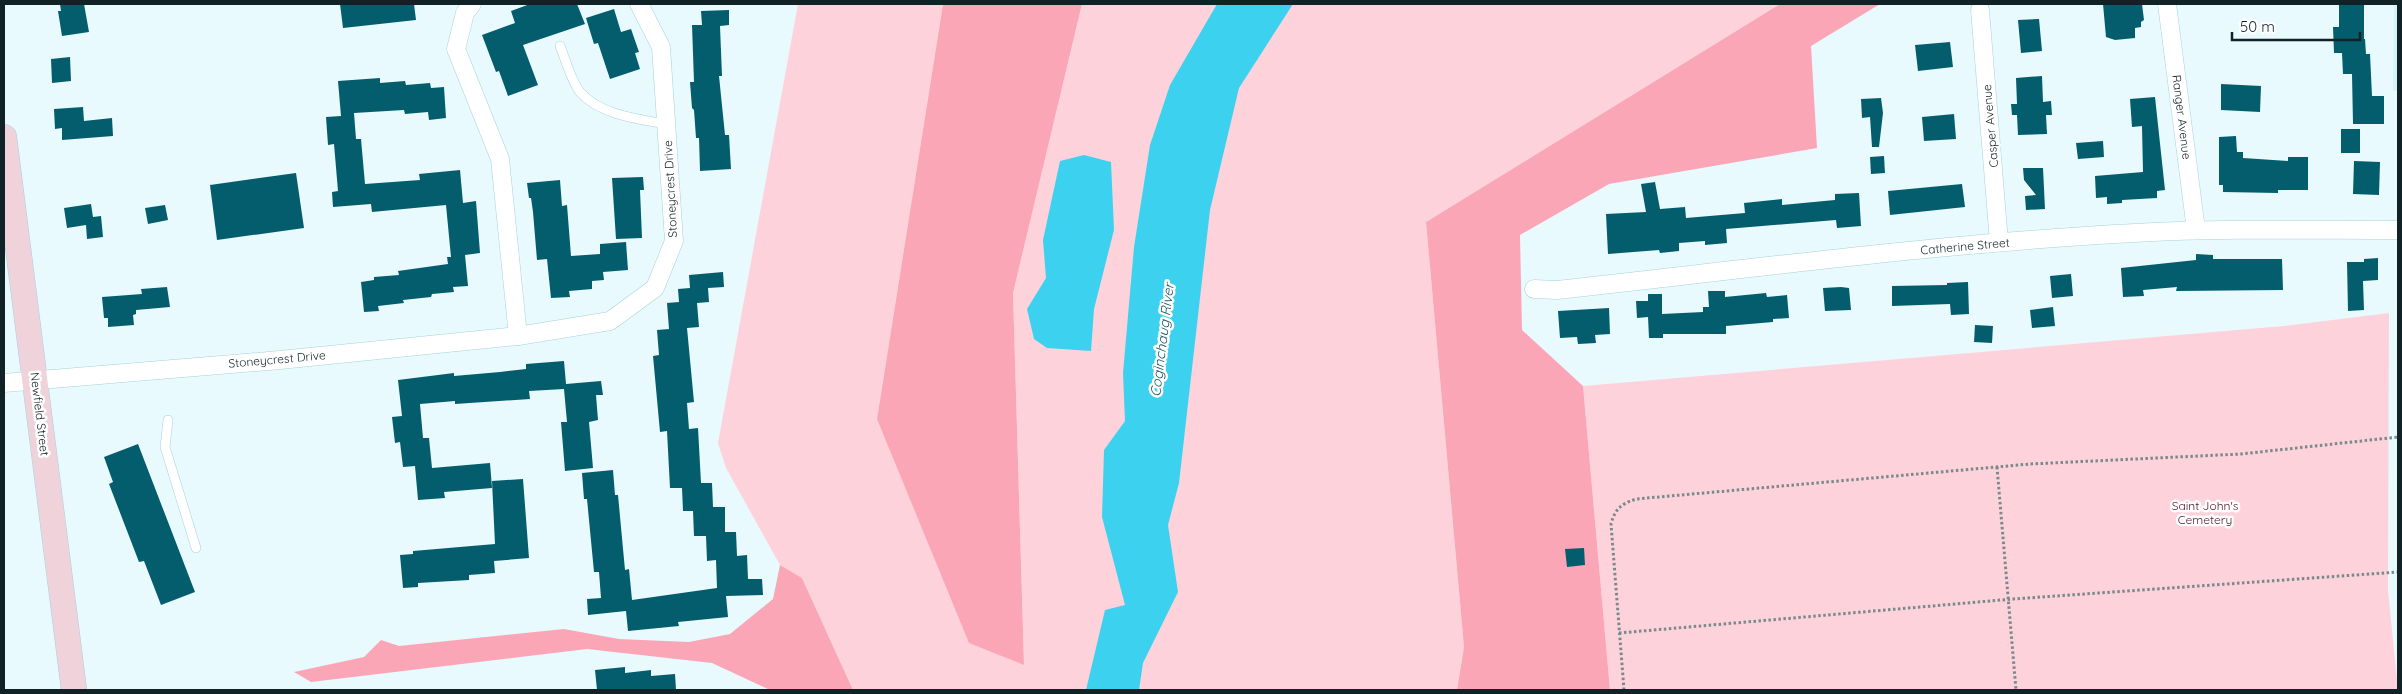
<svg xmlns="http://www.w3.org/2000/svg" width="2402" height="694" font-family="Quicksand,sans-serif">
<rect width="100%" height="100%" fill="#e9fafe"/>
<path fill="#d4f3fb" d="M2394,4h4v87h-5z"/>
<g fill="#fed2da">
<path d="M798,4h145l-66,415 147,246 -11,-372 69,-289h698l-354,218 38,425 -7,43h-604l-51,-112 -22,-13 -54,-97 -8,-25z"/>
<path d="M2389,313l-1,277 10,100h-788l-27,-304 701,-60z"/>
</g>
<g fill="#fba6b7">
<path d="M943,4h139l-69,289 11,372 -55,-22 -92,-224z"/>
<path d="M1780,4h100l-69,42 6,102 -208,36 -89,51 2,95 61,56 27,304h-153l7,-43 -38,-425z"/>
<path d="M780,565l22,13 51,112h-83l-58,-27 -125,-14 -276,33 -17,-10 70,-15 17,-17 18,6 165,-17 55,10 70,3 41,-8 43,-35z"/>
</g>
<g fill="#3cd2ef">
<path d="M1217,4h76l-54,84 -29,122 -31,273 -11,42 10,67 -35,71 -4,27h-53l19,-80 20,-5 -23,-88 2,-67 21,-29 -2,-48 11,-126 16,-102 20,-60z"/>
<path d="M1084,155l27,7 3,68 -20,79 -3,42 -44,-3 -13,-9 -7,-30 19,-31 -3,-38 17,-79z"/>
</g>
<g fill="#045d6c">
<path d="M60,4h24l5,28 -27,4 -4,-25h3z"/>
<path d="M340,4h74l2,16 -73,8z"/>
<path d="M530,4h47l8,20 -62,21 15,40 -30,11 -9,-25 -3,1 -14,-37 33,-12 -4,-12z"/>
<path d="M2103,4h39l2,16 -3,2v5l-6,1v10l-20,2 -9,-3z"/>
<path d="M2339,4h25v35h1l1,15h4l2,42h12v28h-31l-1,-50h-9l-1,-21h-8l-1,-26h6z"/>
<path d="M614,9l7,23 10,-3 8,23 -4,1 5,16 -30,10 -12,-36 -4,1 -8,-26z"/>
<path d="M729,10v15l-9,1 2,50h-3l6,59h4l2,34 -31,2 -1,-33h-3l-2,-28 -2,-2 -2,-26h4l-2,-57h10l-1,-14z"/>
<path d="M2039,19l3,32 -21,2 -3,-33z"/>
<path d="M1950,42l3,25 -35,4 -3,-26z"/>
<path d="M70,57l1,24 -19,2 -1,-24z"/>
<path d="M2042,76l1,26 8,-1 1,14h-6l1,19 -29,1 -1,-20h-5l-1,-11h6l-1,-26z"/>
<path d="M380,78v5l25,-2 1,4 24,-2 1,5 13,-1 2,31 -17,2 -1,-8 -23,2 -1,-4 -50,3 2,26h5l4,45 55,-4 -1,-6 41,-4 3,33 13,-2 4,52 -15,2 3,31 -15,1 1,5 -22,2 -1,3 -28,3 1,3 -26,3 1,5 -15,1 -3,-30 13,-2v-3l25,-2 -1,-4 50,-7 -1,-7h4l-5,-52 -74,7 -1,-8 -38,3 -1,-15 6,-1 -4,-47 -6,1 -2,-28 15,-1 -3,-35z"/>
<path d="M2221,84l40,2 -1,26 -39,-2z"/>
<path d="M2155,97l10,93 -8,1v7l-35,2v3l-15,1v-7l-11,1 -1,-22 48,-4 -1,-46 -10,1 -2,-28z"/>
<path d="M1881,98l2,15 -4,34h-7l-2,-30 -8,1 -1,-19z"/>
<path d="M83,107l1,14 28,-3 1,18 -51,4v-12l-7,1 -1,-20z"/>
<path d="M1954,114l2,25 -32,2 -2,-24z"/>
<rect x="2341" y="129" width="19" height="24"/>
<path d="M2236,136l1,16h6v6l45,3v-4h20v33h-30v3l-55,-1v-7h-4v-48z"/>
<path d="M2103,141l1,16 -26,2 -2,-16z"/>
<path d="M1884,156l1,17 -14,1 -1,-17z"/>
<path d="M2354,161l26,1 -1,33 -26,-1z"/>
<path d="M2023,168h20l2,41 -19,1 -1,-14 11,-1 -12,-15z"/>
<path d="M296,173l8,55 -87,12 -7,-55z"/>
<path d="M643,177l1,13h-4l2,48 -26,1 -4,-61z"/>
<path d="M560,180l2,26 5,-1 4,51 29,-2v-10l26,-2 2,28 -25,2 1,8 -12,1v8l-23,2 1,6 -19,1 -4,-39 -10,1 -4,-48 -2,-14h-2l-2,-15z"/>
<path d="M1655,182l5,27 25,-2 1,11 59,-5 -1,-10 38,-4v6l53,-5v-6l24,-1 2,33 -24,2 -1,-8 -110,9 1,14 -22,2v-4l-26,2v8l-19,2 -1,-3 -51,4 -2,-40 40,-2 -5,-28z"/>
<path d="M1962,184l3,23 -75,8 -2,-24z"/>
<path d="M91,204l2,13 8,-1 2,21 -16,2 -1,-14 -19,3 -3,-20z"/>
<path d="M165,205l3,15 -20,4 -3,-16z"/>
<path d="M2196,254l17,1v4h69l1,31 -107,1 1,-4 -34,3 1,6 -21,1 -2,-29 75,-8z"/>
<path d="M2378,258v22l-15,1 1,29 -16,1 -1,-49h17v-3z"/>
<path d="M723,272l1,15 -16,1 1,14 -12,1 2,24 -12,1 7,74 -7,1 2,26 9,-1 3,55h11l1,24h12v25h11l1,24 10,-1 1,24h14l1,16 -37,1 2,21 -50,5 1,4 -51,5 -2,-20 -38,4 -1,-16 14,-1 -2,-26h-5l-7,-73h-3l-2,-26 31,-3 2,25h3l7,75 4,-1 3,31 85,-12 -1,-28 -9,1 -1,-25h-12l-1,-25h-10l-1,-23h-12l-3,-57 -7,1 -7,-76 6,-1 -2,-25 12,-1 -2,-26 12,-1 -1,-13 12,-1 -1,-13z"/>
<path d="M2071,274l2,22 -21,2 -2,-22z"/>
<path d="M1968,282l1,32 -18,1 -1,-11 -58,2v-20l55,-1v-2z"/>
<path d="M167,287l3,20 -34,3v4l-3,1 1,10 -26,2v-9h-4l-2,-21 40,-3 -1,-5z"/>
<path d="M1841,287l8,1 2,22 -26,1 -2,-23z"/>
<path d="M1708,291h17v6l41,-4 1,4 20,-2 2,23 -16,1v3l-47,4v8h-63v4h-14l-1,-21 -11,1 -1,-17h12v-7h14v20l41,-2v-5h6z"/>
<path d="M2053,307l2,19 -23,2 -2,-18z"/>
<path d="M1609,308l1,26 -15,1 1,8 -18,1 -1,-7 -17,1 -2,-27z"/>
<path d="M1975,325l18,1 -1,17 -18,-1z"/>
<path d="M564,361l2,23 35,-3 2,14h-7l2,25 -9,2 4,46 -28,3 -4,-49h6l-3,-33 -35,2 1,8 -75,5v-3l-35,3 3,34h6l3,30 58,-5 2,25 -48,4 1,6 -27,2 -3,-34 -12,1 -3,-25 -5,1 -3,-26 10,-1 -4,-36 56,-7v3l46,-4 26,-3v-5z"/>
<path d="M138,444l57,148 -34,13 -17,-44 -5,1 -30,-78 4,-2 -9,-25z"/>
<path d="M523,479l6,79 -35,3 1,12 -26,2v5l-51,3v4l-15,1 -3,-33 13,-1v-3l82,-7 -3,-63z"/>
<path d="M1584,548l1,17 -18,2 -2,-18z"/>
<path d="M625,667v6l26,-3v6l24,-2 1,16h-79l-2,-20z"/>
</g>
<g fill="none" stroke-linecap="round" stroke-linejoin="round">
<defs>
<g id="service">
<path d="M560,46c5,12 12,37 20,46 20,23 58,27 86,32"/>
<path d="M168,420l-3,27 31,101"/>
</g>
<g id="minor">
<path d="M472,4l-7,9 -9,36 44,110 18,177 92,-15 45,-33 19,-47 -13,-194 -22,-43"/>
<path d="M2167,4l29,226"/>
<path d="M1980,10l19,232"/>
<path d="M1534,289l23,1c192,-21 385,-47 578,-57 88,-5 176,-3 263,-3"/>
<path d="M4,383l276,-23 238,-24"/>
</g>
<path id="secondary" d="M4,137l70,553"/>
</defs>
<use href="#service" stroke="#a6d1db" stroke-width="10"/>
<use href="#minor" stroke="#a6d1db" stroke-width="19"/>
<use href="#secondary" stroke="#a6d1db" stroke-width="26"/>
<g stroke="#798a8e" stroke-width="3" stroke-dasharray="2.5 2.5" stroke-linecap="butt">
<path d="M1997,467l19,223"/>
<path d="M1619,633l394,-34 385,-27"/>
<path d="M1624,690l-13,-166c4,-15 10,-20 25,-25l394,-35 211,-10 157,-17"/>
</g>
<use href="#service" stroke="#fff" stroke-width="9"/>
<use href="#minor" stroke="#fff" stroke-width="18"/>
<use href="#secondary" stroke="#f0d3da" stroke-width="25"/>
</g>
<g text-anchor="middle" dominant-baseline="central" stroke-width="5" stroke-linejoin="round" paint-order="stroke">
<g font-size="12" fill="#112226" stroke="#fff">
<text transform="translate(2182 117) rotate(83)">Ranger Avenue</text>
<text transform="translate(1990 126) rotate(-95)">Casper Avenue</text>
<text transform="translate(670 189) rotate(-93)">Stoneycrest Drive</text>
<text transform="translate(1965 246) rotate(-5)">Catherine Street</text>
<text transform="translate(277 359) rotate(-5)">Stoneycrest Drive</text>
<text transform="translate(40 414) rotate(83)">Newfield Street</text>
</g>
<g font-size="12" fill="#531427" stroke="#fff">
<text x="2205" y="505">Saint John's<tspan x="2205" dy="14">Cemetery</tspan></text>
</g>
<g font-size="14" font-style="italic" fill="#185561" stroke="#fff">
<text transform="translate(1162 340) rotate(-83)">Coginchaug River</text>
</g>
</g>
<rect width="2402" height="694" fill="none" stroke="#112226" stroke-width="10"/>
<path d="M2232 32v8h128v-8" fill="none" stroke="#112226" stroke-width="2.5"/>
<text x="2240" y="32" font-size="15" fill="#112226" stroke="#ffffff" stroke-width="4" paint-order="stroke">50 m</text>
</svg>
